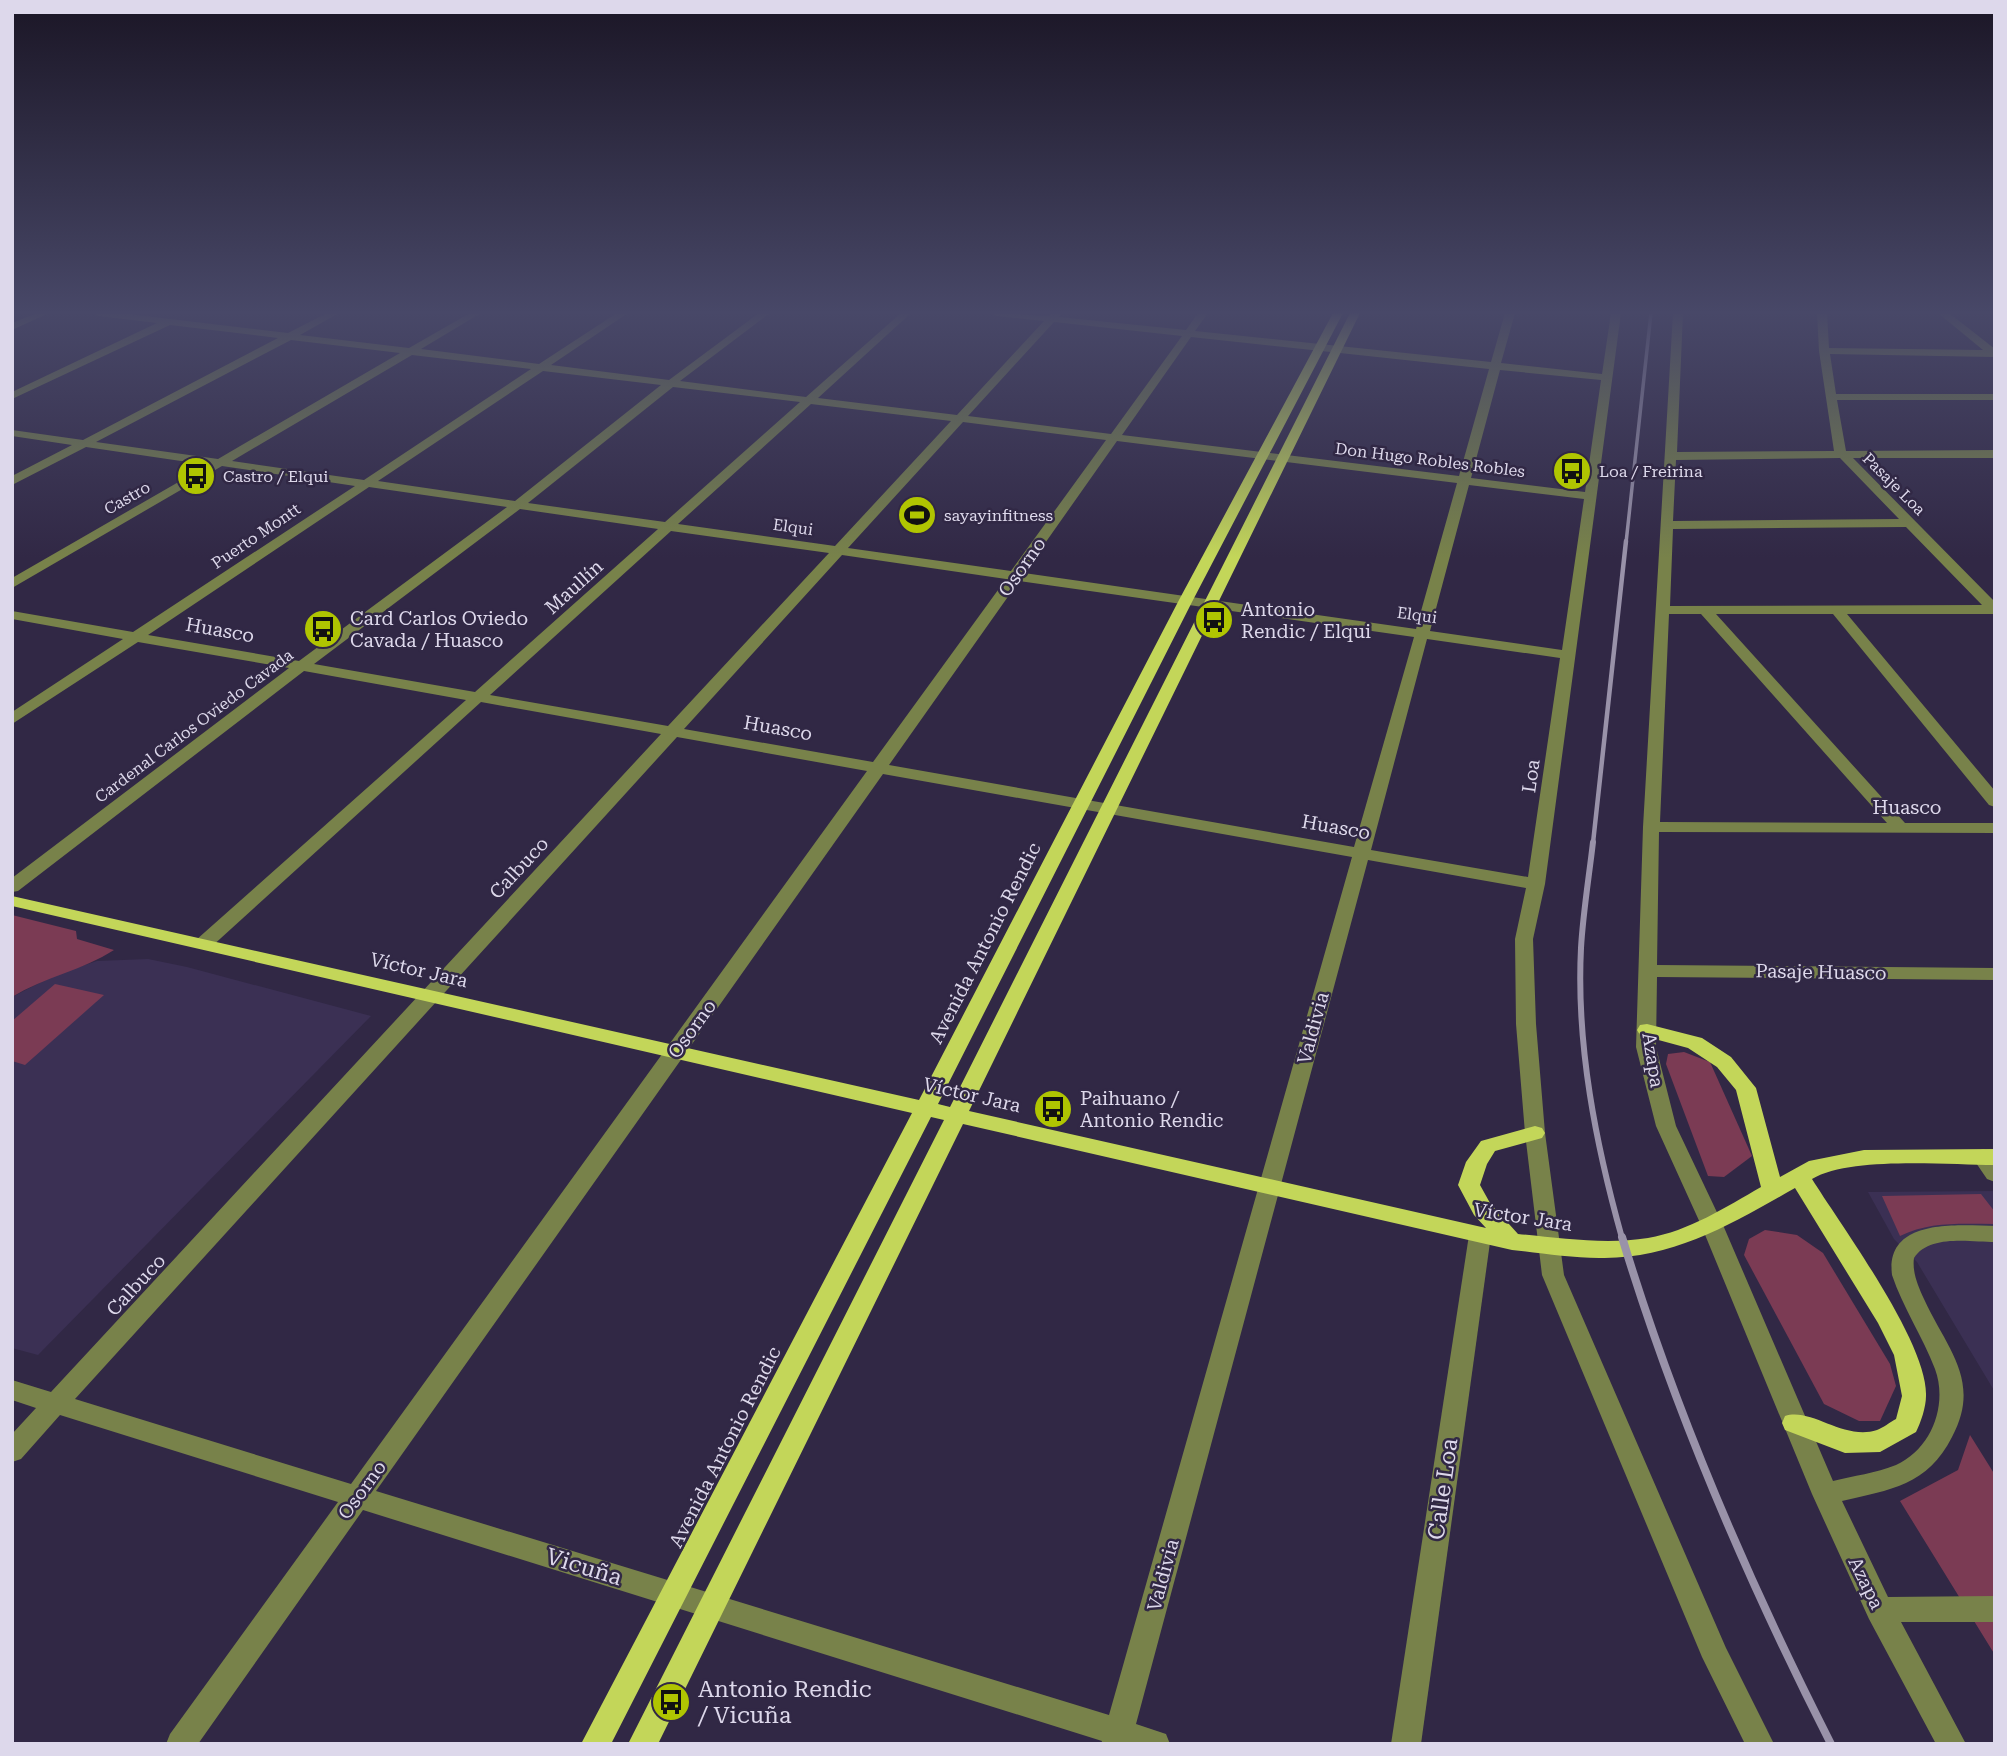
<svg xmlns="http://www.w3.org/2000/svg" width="2007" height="1756" font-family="'Roboto Serif',serif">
<rect width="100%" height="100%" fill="#312845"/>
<g fill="#3b3054">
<path d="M148,959l39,8 184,49 -333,339 -26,-7v-351l45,-23 40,-13z"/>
<path d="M1995,1191v201l-78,-130 -23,-23 -26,-47z"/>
</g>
<g fill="#7b3b54">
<path d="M12,915l64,16 1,8 37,11c-31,20 -69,27 -102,47z"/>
<path d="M55,984l49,11 -79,70 -13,-4v-40z"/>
<path d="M1684,1052l26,10 42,94 -28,21 -16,-1 -42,-112 2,-10z"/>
<path d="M1981,1194l14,18v12c-32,0 -65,-3 -95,12l-18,-40z"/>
<path d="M1765,1230l32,5 26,18 67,111 6,22 -16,35h-21l-35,-17 -80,-149 5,-16z"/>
<path d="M1970,1435l25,40v180l-95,-154 58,-31z"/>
</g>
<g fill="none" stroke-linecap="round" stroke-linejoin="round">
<g fill="#78824a" fill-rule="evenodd">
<path d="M37,313h12l-37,17v-7z"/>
<path d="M94,313h26l168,20 39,-20h12l-39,22 109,13 61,-35h11l-60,36 118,15 78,-51h11l-77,52 118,15 90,-67h11l-90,68 126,16 95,-84h10l-93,85 139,17 87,-94 -47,-5 -5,-3 57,3 3,-3h10l-3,4 127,13 12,-17h10l-13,18 296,31 14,-49h10l-14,50 101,11 9,-61h10l-76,571 -12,55 3,85 9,109 19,142 162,373 48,96h-29l-43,-87 -160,-382 -17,-142 -9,-109 -1,-85 11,-51 -158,-28 -232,864 30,10 4,10h-69l1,-3 -739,-231 -165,234h-32l4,-10 168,-232 -278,-87 -39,44 -9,3v-28l24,-26 -24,-8v-20l39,12 610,-658 -180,-32 -271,246h-14l-2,-4 2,-4 270,-240 -162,-29 -286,220 -6,1v-14l277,-210 -151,-26 -126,82v-12l111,-73 -111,-20v-8l121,21 222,-146 -133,-20 -210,122v-10l196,-113 -122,-18 -74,38v-9l60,-31 -60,-9v-6l71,10 195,-102 -108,-13 -158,74v-7l145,-69 -58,-7zM1054,322l128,14 -71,98 -143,-18zM1191,337l298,32 -30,107 -337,-41zM291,340l109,13 -182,106 -122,-17zM412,355l119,14 -167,111 -132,-19zM1500,370l101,10 -16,112 -114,-14zM543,371l118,14 -146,116 -137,-20zM673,387l127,15 -135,120 -137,-19zM811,404l140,17 -116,125 -157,-22zM963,422l143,18 -95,131 -163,-23zM1117,441l340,42 -41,146 -392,-56zM1469,485l115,14 -22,151 -132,-19zM369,487l138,20 -208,154 -151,-26zM520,509l138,20 -183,163 -161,-28zM671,531l158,22 -161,173 -178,-31zM842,555l164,24 -133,183 -189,-33zM1019,581l395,56 -60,210 -465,-82zM1427,639l133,19 -32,219 -157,-27zM677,737l190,34 -516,713 -276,-85zM883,774l469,83 -243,858 -733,-224z"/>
<path d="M1673,313h10l-6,139 157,-1 -15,-100 -2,-38h10l2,35 154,2 -45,-37h11l46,36v8l-165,-3 6,40h159v6h-158l9,51 149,-1v8h-142l142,144v12h-148l148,177v16l-6,-2 -156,-191h-117l189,209h90v10l-336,-1 -2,133 338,3v12l-338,-3 -1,70 20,79 47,99 110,256c20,-5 43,-8 63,-16 36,-16 52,-61 39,-96 -12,-32 -32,-61 -43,-94 -7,-57 65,-50 103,-49v16c-24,0 -66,-8 -81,16 -2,14 4,28 10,41 23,50 58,82 28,138 -24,48 -62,53 -110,64l46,96 107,-1v26h-94l65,122h-30l-67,-125 -57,-125 -111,-269 -45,-99 -20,-79 7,-220zM1840,458l59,61 -226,2 3,-61zM1906,527l76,78 -312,1 3,-77zM1669,614h32l186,209 -227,-1z"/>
<path d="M1983,1149c15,5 12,19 12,33l-8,-3 -15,-22 3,-5z"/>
<path d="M1480,1227l8,2 3,6 -70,509h-30l78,-509 3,-6z"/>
</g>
<path fill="#c3d659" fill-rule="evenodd" d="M1333,313h10l-150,287 -255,504 12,3 400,-794h10l-391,798 517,117 -12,-13 -16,-30 8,-23 15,-21 54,-15 7,2 3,5 -3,5 -47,13 -8,13 -7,21 10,18 28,31c43,4 87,11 130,4 41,-7 78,-31 113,-51l-25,-97 -19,-23 -29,-19 -48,-13 -3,-5 3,-5 7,-1 55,14 29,19 25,31 24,89 29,-16 55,-11 131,-1v16c-48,0 -144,-9 -183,14 30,48 116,164 114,217 0,11 -5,26 -10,36l-36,20 -35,1 -60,-23 -3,-7 3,-7c26,-9 59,25 92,14 6,-2 13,-8 19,-11l6,-23 -8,-41 -16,-32 -83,-135c-61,35 -123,72 -196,70 -29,0 -58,-5 -87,-8l-549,-126 -305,620h-30l316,-624 -13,-3 -320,627h-30l331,-631 -900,-207v-10l907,204 260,-500z"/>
<path stroke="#9992a9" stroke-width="3.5" d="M1626,543l25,-230"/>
<path stroke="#9992a9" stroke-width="4.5" d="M1593,843l33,-302"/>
<path stroke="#9992a9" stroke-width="6" d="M1593,842c-4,35 -10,71 -12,106 -5,97 15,197 41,290"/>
<path stroke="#9992a9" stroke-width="8" d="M1622,1237c53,175 126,344 209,507"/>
</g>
<linearGradient id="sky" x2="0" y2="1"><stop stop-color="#1b1626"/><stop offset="0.56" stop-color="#484868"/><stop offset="1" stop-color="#484868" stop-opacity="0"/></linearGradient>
<rect width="2007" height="558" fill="url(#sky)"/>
<defs>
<symbol id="bus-disc" viewBox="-11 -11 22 22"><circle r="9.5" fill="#b0c501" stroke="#312845"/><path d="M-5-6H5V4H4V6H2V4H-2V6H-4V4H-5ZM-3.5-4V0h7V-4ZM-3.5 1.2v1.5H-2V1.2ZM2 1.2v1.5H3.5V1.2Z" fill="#111"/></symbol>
<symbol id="stadium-disc" viewBox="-11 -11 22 22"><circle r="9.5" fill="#b0c501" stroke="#312845"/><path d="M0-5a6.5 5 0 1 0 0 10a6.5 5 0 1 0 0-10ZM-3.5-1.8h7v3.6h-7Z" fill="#111"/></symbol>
</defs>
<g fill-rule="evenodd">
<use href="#bus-disc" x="1550" y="449" width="44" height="44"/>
<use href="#bus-disc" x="174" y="454" width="44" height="44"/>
<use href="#stadium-disc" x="895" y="493" width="44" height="44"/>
<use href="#bus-disc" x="1192" y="598" width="44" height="44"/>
<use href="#bus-disc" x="301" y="607" width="44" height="44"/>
<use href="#bus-disc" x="1031" y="1087" width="44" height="44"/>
<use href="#bus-disc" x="649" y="1680" width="44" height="44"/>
</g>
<g text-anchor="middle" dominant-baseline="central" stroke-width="5" stroke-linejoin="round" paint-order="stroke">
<g font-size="16" fill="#ddd8eb" stroke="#312845">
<text transform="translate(1430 460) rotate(7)">Don Hugo Robles Robles</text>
<text transform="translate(1894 484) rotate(45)">Pasaje Loa</text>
<text transform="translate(127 498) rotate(-30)">Castro</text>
<text transform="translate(793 527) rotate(8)">Elqui</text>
<text transform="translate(256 536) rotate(-34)">Puerto Montt</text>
<text transform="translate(1417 615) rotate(8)">Elqui</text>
<text transform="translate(194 726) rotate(-37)">Cardenal Carlos Oviedo Cavada</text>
</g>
<g font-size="16" fill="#ddd8eb" stroke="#312845" text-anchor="start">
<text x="1599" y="471">Loa / Freirina</text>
<text x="223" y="476">Castro / Elqui</text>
<text x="944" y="515">sayayinfitness</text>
</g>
<g font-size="19" fill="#ddd8eb" stroke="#312845">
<text transform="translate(1022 567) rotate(-55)">Osorno</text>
<text transform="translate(574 587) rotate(-42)">Maullín</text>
<text transform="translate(220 630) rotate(10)">Huasco</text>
<text transform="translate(778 728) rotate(10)">Huasco</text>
<text transform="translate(1531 776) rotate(-82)">Loa</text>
<text x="1907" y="807">Huasco</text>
<text transform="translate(1336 827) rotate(10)">Huasco</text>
<text transform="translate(519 868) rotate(-47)">Calbuco</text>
<text transform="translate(985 943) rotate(-63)">Avenida Antonio Rendic</text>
<text transform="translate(419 970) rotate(13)">Víctor Jara</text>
<text transform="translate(1821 972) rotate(1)">Pasaje Huasco</text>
<text transform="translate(1313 1028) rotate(-75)">Valdivia</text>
<text transform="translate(692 1029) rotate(-54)">Osorno</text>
<text transform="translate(1653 1060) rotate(81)">Azapa</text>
<text transform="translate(972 1095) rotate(13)">Víctor Jara</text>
<text transform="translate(1523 1217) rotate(9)">Víctor Jara</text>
<text transform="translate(136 1285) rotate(-47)">Calbuco</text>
<text transform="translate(725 1447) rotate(-63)">Avenida Antonio Rendic</text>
<text transform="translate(362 1490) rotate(-54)">Osorno</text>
<text transform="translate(1163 1575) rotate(-75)">Valdivia</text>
<text transform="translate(1866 1583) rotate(64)">Azapa</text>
</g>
<g font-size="19" fill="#ddd8eb" stroke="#312845" text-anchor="start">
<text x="1241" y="609">Antonio<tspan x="1241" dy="22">Rendic / Elqui</tspan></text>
<text x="350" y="618">Card Carlos Oviedo<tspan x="350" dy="22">Cavada / Huasco</tspan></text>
<text x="1080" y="1098">Paihuano /<tspan x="1080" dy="22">Antonio Rendic</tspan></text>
</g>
<g font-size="23" fill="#ddd8eb" stroke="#312845">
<text transform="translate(1443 1489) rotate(-82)">Calle Loa</text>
<text transform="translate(584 1567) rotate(17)">Vicuña</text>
</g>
<g font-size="23" fill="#ddd8eb" stroke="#312845" text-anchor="start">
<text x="698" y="1689">Antonio Rendic<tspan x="698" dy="26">/ Vicuña</tspan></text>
</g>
</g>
<rect width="2007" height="1756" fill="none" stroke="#ddd8eb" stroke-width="28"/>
</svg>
